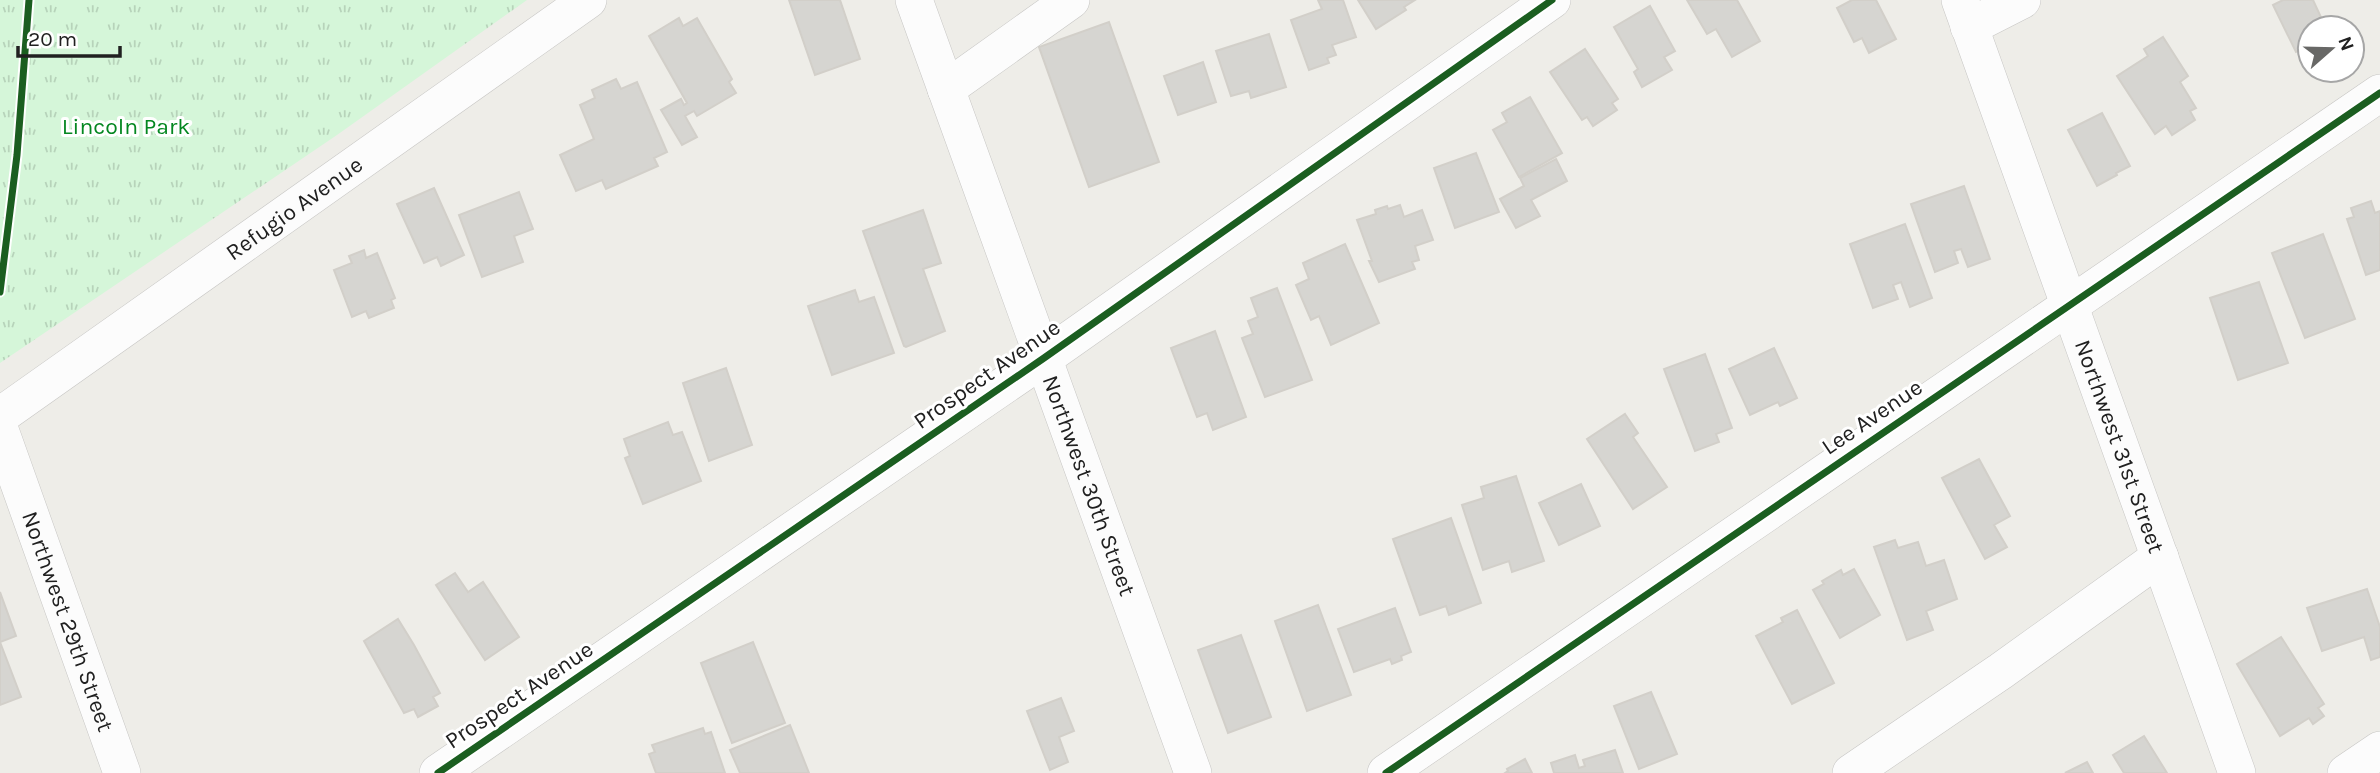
<svg xmlns="http://www.w3.org/2000/svg" width="2380" height="773" font-family="Karla,sans-serif">
<defs>
<pattern id="park-tufts" width="24" height="20" patternUnits="userSpaceOnUse" patternTransform="scale(1.75)"><rect width="24" height="20" fill="#d5f6d9"/><path d="M3 7l-1-3M5 7V3M7 7l1-3M15 17l-1-3M17 17v-4M19 17l1-3" fill="none" stroke="#b7d3ba"/></pattern>
</defs>
<rect width="100%" height="100%" fill="#eeede8"/>
<path fill="url(#park-tufts)" d="M0,0h527l-190,135 -337,228z"/>
<g fill="#d6d5d1" stroke="#d2cfc9" stroke-width="2">
<path d="M789,0h51l20,59 -45,16z"/>
<path d="M1318,0h25l13,37 -24,8 4,10 -9,3 2,5 -20,7 -18,-50 31,-11z"/>
<path d="M1358,0h57l-11,7 2,3 -30,19z"/>
<path d="M1687,0h50l23,41 -28,16 -16,-28 -9,5z"/>
<path d="M1852,0h24l20,39 -27,14 -7,-15 -8,4 -17,-34z"/>
<path d="M2283,0h30l12,26 -15,2v17l-14,7 -23,-47z"/>
<path d="M1650,6l25,45 -11,6 8,13 -30,17 -8,-15 4,-3 -24,-42z"/>
<path d="M679,18l4,8 14,-8 35,61 -3,3 7,11 -39,23 -3,-5 -9,5 12,21 -15,8 -21,-35 20,-11 3,6 3,-2 -38,-67z"/>
<path d="M1109,22l50,140 -70,25 -50,-140z"/>
<path d="M1269,34l17,53 -35,11 -2,-7 -18,5 -15,-45z"/>
<path d="M2163,37l25,39 -8,6 16,26 -6,3 5,9 -23,15 -6,-9 -11,8 -38,-58 31,-20 -4,-7z"/>
<path d="M1585,49l33,50 -6,4 5,7 -24,16 -6,-9 -5,3 -32,-48z"/>
<path d="M1203,62l13,40 -38,13 -14,-39z"/>
<path d="M616,79l5,10 16,-7 30,70 -13,6 4,8 -52,23 -4,-9 -26,11 -16,-36 34,-16 -14,-34 15,-7 -3,-8z"/>
<path d="M1530,97l32,56 -43,24 -26,-47 14,-8 -5,-9z"/>
<path d="M2102,113l28,53 -14,7 1,2 -20,11 -29,-56z"/>
<path d="M1476,153l23,59 -44,16 -21,-60z"/>
<path d="M1556,159l11,22 -36,19 9,16 -24,12 -16,-29 24,-13 -4,-8z"/>
<path d="M1964,186l26,73 -22,8 -7,-18 -7,2 4,12 -23,9 -24,-68z"/>
<path d="M434,188l30,67 -23,11 -4,-9 -13,6 -27,-59z"/>
<path d="M519,192l14,37 -19,7 9,26 -41,15 -23,-62z"/>
<path d="M2371,201l4,12 5,-2v59l-14,5 -19,-56 7,-2 -3,-9z"/>
<path d="M1400,205l4,12 18,-7 11,30 -18,6 4,14 -7,2 3,7 -36,13 -10,-21h3l-15,-41 19,-6 -1,-4 12,-4 1,3z"/>
<path d="M923,210l18,53 -18,6 22,62 -39,16 -2,-1 -41,-115z"/>
<path d="M1905,224l27,74 -22,9 -9,-25 -8,3 5,14 -25,9 -23,-64z"/>
<path d="M2323,234l32,85 -50,19 -33,-85z"/>
<path d="M1345,244l34,79 -48,22 -12,-29 -8,4 -15,-35 13,-6 -6,-16z"/>
<path d="M364,250l2,8 11,-5 18,45 -4,2 3,8 -25,10 -3,-7 -14,6 -18,-47 18,-7 -3,-7z"/>
<path d="M2259,282l29,81 -50,17 -28,-82z"/>
<path d="M1277,288l35,92 -47,17 -23,-59 11,-4 -5,-13 10,-4 -7,-19z"/>
<path d="M855,290l4,12 15,-5 20,56 -62,22 -24,-69z"/>
<path d="M1215,331l31,86 -33,13 -6,-17 -10,4 -26,-69z"/>
<path d="M1774,348l23,50 -17,8 -2,-4 -28,13 -21,-46z"/>
<path d="M1705,354l27,74 -16,6 3,8 -24,9 -31,-82z"/>
<path d="M726,368l26,77 -43,16 -26,-78z"/>
<path d="M1625,414l13,19 -5,4 34,50 -34,22 -46,-70z"/>
<path d="M668,422l5,13 9,-3 19,49 -58,23 -18,-46 5,-2 -6,-17z"/>
<path d="M1979,459l31,57 -16,9 13,22 -22,12 -43,-81z"/>
<path d="M1516,476l28,85 -32,11 -3,-11 -26,9 -21,-65 22,-7 -3,-11z"/>
<path d="M1581,484l19,42 -41,19 -20,-42z"/>
<path d="M1451,518l30,85 -32,12 -3,-9 -26,9 -27,-76z"/>
<path d="M1895,540l3,8 20,-6 8,24 18,-6 13,39 -31,12 7,19 -26,10 -33,-93z"/>
<path d="M1854,569l26,46 -40,23 -27,-48 11,-6 -2,-3 19,-11 2,5z"/>
<path d="M455,573l13,19 15,-10 36,55 -34,23 -49,-75z"/>
<path d="M2367,589l13,38v30l-9,3 -7,-23 -42,14 -15,-43z"/>
<path d="M0,592l16,44 -16,6 21,55 -21,8z"/>
<path d="M1318,605l33,90 -44,16 -32,-90z"/>
<path d="M1395,608l16,44 -10,4 1,4 -10,4 -2,-5 -36,13 -16,-43z"/>
<path d="M1797,610l37,73 -42,21 -36,-68 27,-14 -2,-4z"/>
<path d="M398,619l16,26 26,48 -7,4 5,9 -20,11 -4,-8 -10,4 -40,-72z"/>
<path d="M1241,635l30,82 -43,16 -30,-83z"/>
<path d="M2281,637l43,67 -6,4 6,8 -11,8 -4,-6 -29,18 -43,-72z"/>
<path d="M753,642l32,81 -53,20 -31,-80z"/>
<path d="M1651,692l26,62 -38,15 -25,-63z"/>
<path d="M1061,698l13,33 -15,6 9,25 -18,8 -23,-59z"/>
<path d="M790,725l19,48h-69l-10,-23z"/>
<path d="M703,728l2,6 6,-2 14,41h-69l-7,-19 6,-2 -3,-7z"/>
<path d="M2144,736l23,37h-43l-11,-18z"/>
<path d="M1615,750l8,23h-69l-3,-10 24,-8 4,13 6,-2 -2,-6z"/>
<path d="M1525,759l7,14h-27l3,-2 -1,-2z"/>
<path d="M2087,762l6,11h-28z"/>
</g>
<g fill="none" stroke-linecap="round" stroke-linejoin="round">
<defs>
<g id="minor">
<path id="s1" d="M914,0l279,773"/>
<path id="s2" d="M1960,0l277,773"/>
<path d="M1969,27l53,-27"/>
<path d="M946,89l125,-89"/>
<path id="s3" d="M0,416l588,-416"/>
<path id="s4" d="M0,430l122,343"/>
<path d="M438,773l606,-415 508,-358"/>
<path d="M1386,773l994,-680"/>
<path d="M1851,773l150,-102 159,-114"/>
<path d="M2346,773l34,-23"/>
</g>
</defs>
<use href="#minor" stroke="#c7c6c4" stroke-width="38"/>
<use href="#minor" stroke="#fcfcfc" stroke-width="37"/>
<defs>
<g id="cycleway">
<path d="M0,292l17,-137 12,-155"/>
<path d="M438,773l606,-415 508,-358"/>
<path d="M1386,773l994,-680"/>
</g>
</defs>
<use href="#cycleway" stroke="#fff" stroke-width="11"/>
<use href="#cycleway" stroke="#1b5e20" stroke-width="7"/>
</g>
<g text-anchor="middle" dominant-baseline="central" stroke-width="6" stroke-linejoin="round" paint-order="stroke">
<g font-size="23" fill="#048721" stroke="#fff">
<text x="126" y="126">Lincoln Park</text>
</g>
<g font-size="23" fill="#202020" stroke="#fff">
<text stroke="none"><textPath href="#s3" startOffset="360">Refugio Avenue</textPath></text>
<text transform="translate(987 374) rotate(-35)">Prospect Avenue</text>
<text transform="translate(1872 417) rotate(-34)">Lee Avenue</text>
<text stroke="none"><textPath href="#s2" startOffset="474">Northwest 31st Street</textPath></text>
<text stroke="none"><textPath href="#s1" startOffset="516">Northwest 30th Street</textPath></text>
<text stroke="none"><textPath href="#s4" startOffset="203">Northwest 29th Street</textPath></text>
<text transform="translate(519 695) rotate(-34)">Prospect Avenue</text>
</g>
</g>
<g transform="translate(2331 49) rotate(70)"><circle r="33" fill="#ffffff" stroke="#a6a6a6" stroke-width="2"/>
<path d="M0-5L12 26L0 18L-12 26Z" fill="#686866"/>
<text y="-10" font-size="19" font-weight="bold" text-anchor="middle" fill="#202020">N</text>
</g>
<path d="M18 46v10h102v-10" fill="none" stroke="#202020" stroke-width="3.5"/>
<text x="28" y="46" font-size="21" fill="#202020" stroke="#ffffff" stroke-width="5" paint-order="stroke">20 m</text>
</svg>
